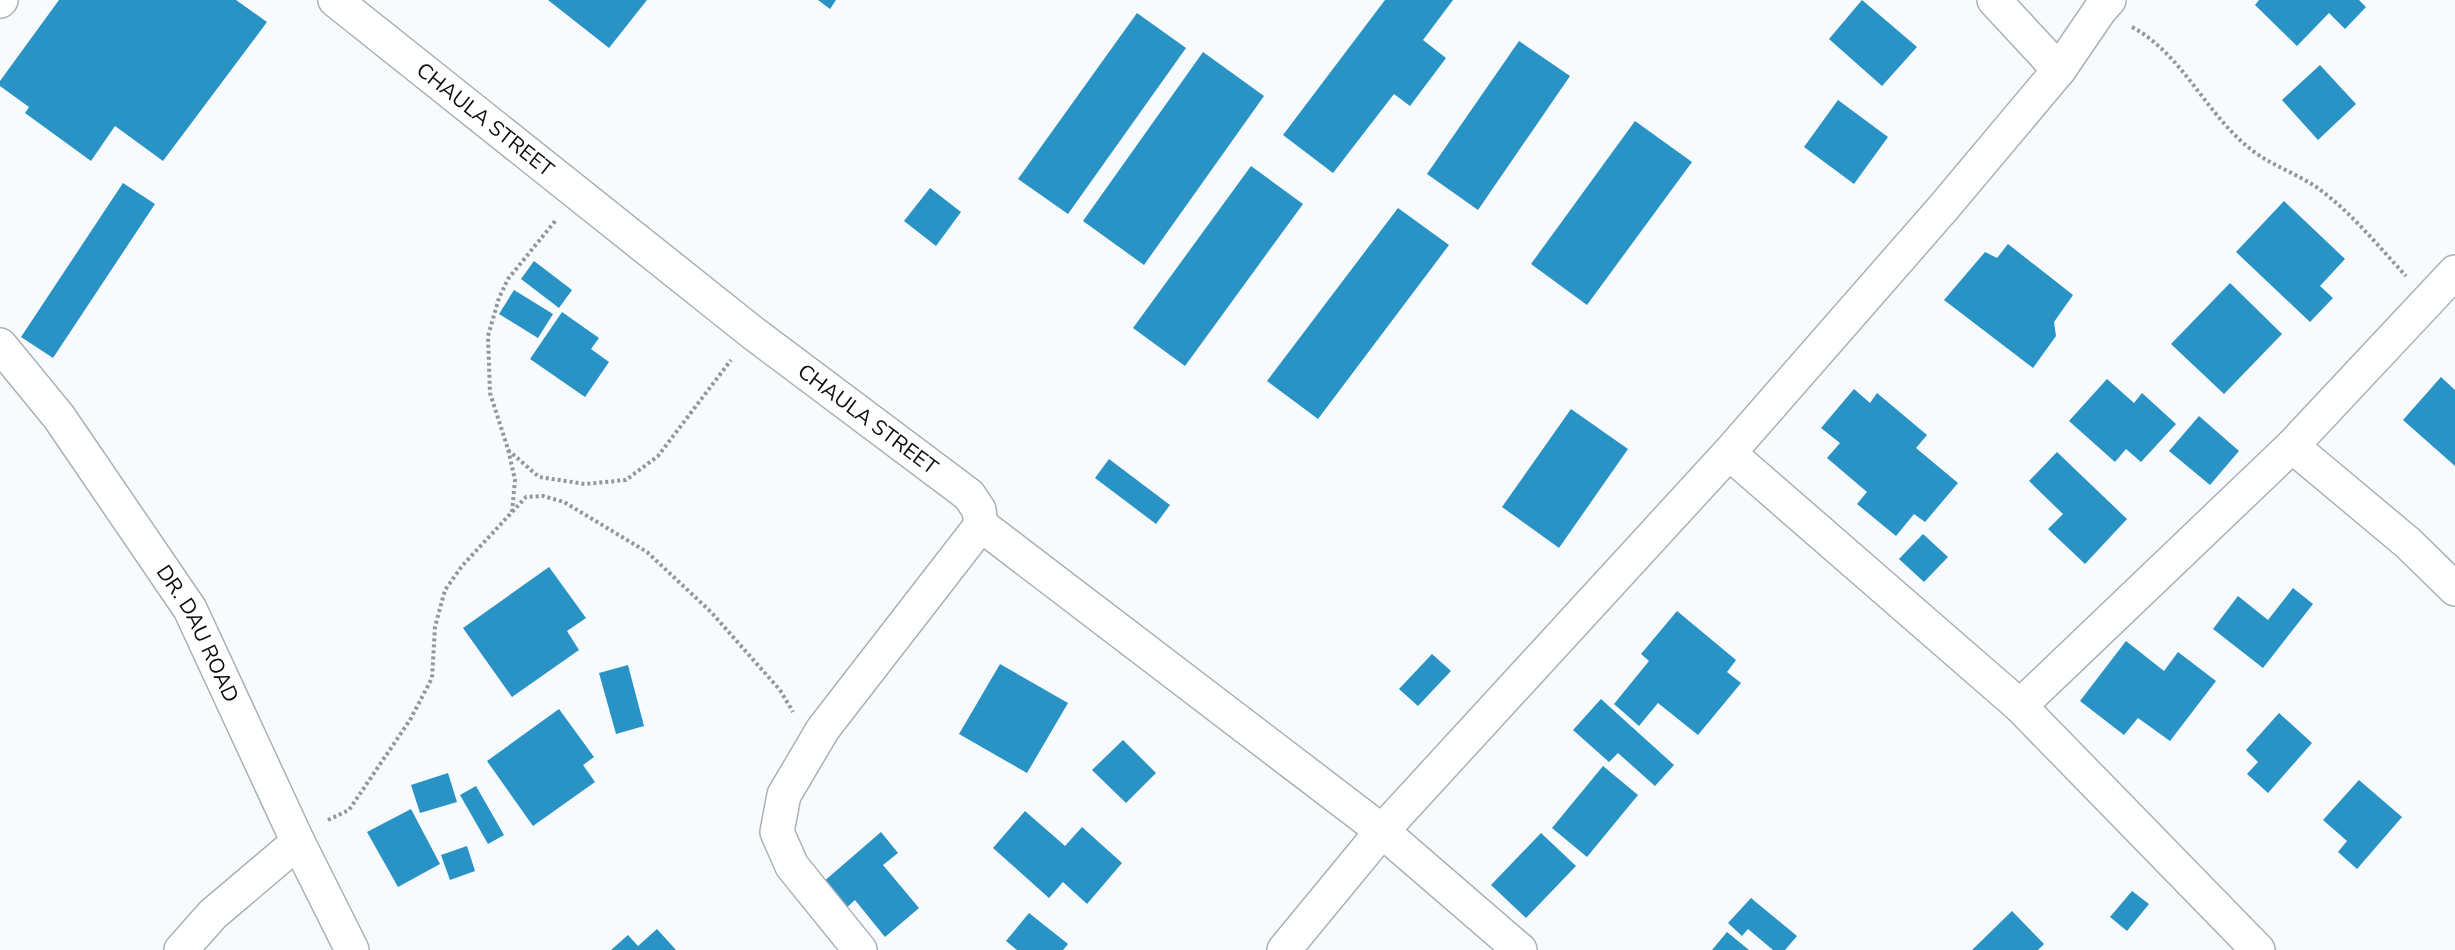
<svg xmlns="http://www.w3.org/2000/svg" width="2455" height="950" font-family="'Nunito Sans',sans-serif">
<rect width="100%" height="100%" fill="#f7fbfe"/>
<g fill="#2993c5">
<path d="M59,0h177l31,22 -104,139 -48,-35 -24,35 -66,-48 4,-6 -29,-21v-5z"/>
<path d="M548,0h99l-38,48z"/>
<path d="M818,0h18l-6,9z"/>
<path d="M1385,0h68l-30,40 23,18 -36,48 -16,-12 -61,79 -50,-38z"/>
<path d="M1862,0l55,47 -35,39 -53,-47z"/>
<path d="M2259,0h100l7,7 -21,22 -16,-16 -32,33 -42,-41z"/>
<path d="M1137,13l49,35 -118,166 -50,-35z"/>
<path d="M1519,41l51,35 -92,134 -51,-36z"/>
<path d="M1203,52l61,44 -120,169 -61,-44z"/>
<path d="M2320,65l36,39 -38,36 -36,-40z"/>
<path d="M1838,100l50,37 -34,47 -50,-37z"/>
<path d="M1635,121l57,41 -105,143 -56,-41z"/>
<path d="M1251,166l52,38 -118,162 -52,-38z"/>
<path d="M123,183l32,21 -102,154 -32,-21z"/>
<path d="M930,188l31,24 -25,34 -32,-25z"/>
<path d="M2284,201l61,58 -25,27 13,12 -23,24 -74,-70z"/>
<path d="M1398,208l51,37 -131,174 -51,-38z"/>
<path d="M2008,244l65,51 -19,27 2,14 -23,32 -89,-68 41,-48 12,6z"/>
<path d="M534,261l38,29 -13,18 -38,-29z"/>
<path d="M2230,283l52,51 -58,60 -53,-50z"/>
<path d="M514,290l39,24 -15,24 -39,-24z"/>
<path d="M562,312l37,26 -8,11 18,13 -24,35 -55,-38z"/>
<path d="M2441,377l14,13v76l-52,-46z"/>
<path d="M2107,379l27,24 8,-10 34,31 -35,38 -15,-13 -11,13 -46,-41z"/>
<path d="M1854,389l16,14 7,-10 50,42 -11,13 42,35 -33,39 -11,-8 -18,22 -39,-32 10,-12 -40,-34 13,-15 -19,-15z"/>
<path d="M1571,409l57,40 -69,99 -57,-41z"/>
<path d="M2199,416l40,35 -29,34 -41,-34z"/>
<path d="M2057,452l70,67 -42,45 -37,-35 15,-15 -34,-33z"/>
<path d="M1109,459l61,46 -14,19 -61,-46z"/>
<path d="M1923,534l25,23 -24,25 -25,-23z"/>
<path d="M549,567l37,51 -19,13 12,19 -67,47 -49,-69z"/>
<path d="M2293,588l20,16 -50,64 -50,-39 25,-33 30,24z"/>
<path d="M1677,611l59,49 -9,12 14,11 -43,52 -40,-32 -19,23 -25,-22 35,-43 -8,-7z"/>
<path d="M2126,641l38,30 14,-19 38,29 -46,60 -32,-23 -14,17 -44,-34z"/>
<path d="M1432,654l19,17 -33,35 -19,-17z"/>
<path d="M1000,664l68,39 -41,70 -68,-39z"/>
<path d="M628,665l16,61 -28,8 -17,-61z"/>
<path d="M1601,699l73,66 -19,21 -37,-33 -9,9 -36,-32z"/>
<path d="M559,709l35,48 -11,8 12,17 -62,44 -46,-65z"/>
<path d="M2279,713l33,30 -44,50 -21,-19 11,-12 -12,-12z"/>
<path d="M1123,740l33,33 -30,30 -34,-33z"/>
<path d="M1603,766l35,29 -51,62 -35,-29z"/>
<path d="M448,773l9,29 -37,11 -9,-28z"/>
<path d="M2359,780l43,37 -45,52 -19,-17 9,-11 -24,-21z"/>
<path d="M476,786l28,49 -16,9 -28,-49z"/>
<path d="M411,809l29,55 -42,23 -31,-55z"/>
<path d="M1025,811l40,35 17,-19 40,36 -35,41 -24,-22 -14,16 -56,-50z"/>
<path d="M881,832l17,21 -15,12 36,43 -34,29 -30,-37 -11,10 -22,-27z"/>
<path d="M1541,833l35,33 -50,52 -35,-33z"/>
<path d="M467,846l8,25 -25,9 -9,-25z"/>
<path d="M2132,891l17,13 -22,27 -17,-14z"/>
<path d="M1751,898l46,38 -12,14h-12l-25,-21 -6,7 -14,-13z"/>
<path d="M2012,911l32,33 -6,6h-66z"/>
<path d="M1029,913l39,31 -5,6h-46l-11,-9z"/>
<path d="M657,929l19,21h-65l17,-15 10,11z"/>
<path d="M1727,932l22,18h-37z"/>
</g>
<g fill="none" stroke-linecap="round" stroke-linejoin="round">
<defs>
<g id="minor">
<path id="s1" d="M335,0l418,333 216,162 10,15 2,15 -158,204 -39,66 -7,37 15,34 68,84"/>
<path d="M1994,0l65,70"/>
<path id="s2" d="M0,345l59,72 131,192 108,233 54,108"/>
<path d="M2292,446l116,97 47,46"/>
<path d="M1729,453l291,253 238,244"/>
<path d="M981,525l401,306 138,119"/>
<path d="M2020,706l272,-260 163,-174"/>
<path d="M181,950l32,-36 85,-72"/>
<path d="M1284,950l98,-119 347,-378 215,-246 115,-137 41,-60 9,-10"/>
</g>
<path id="tertiary" d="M0,1l1,-1"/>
</defs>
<use href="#minor" stroke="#aab1b5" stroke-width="36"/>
<use href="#tertiary" stroke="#aab1b5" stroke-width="36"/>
<g stroke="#939799" stroke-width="4" stroke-dasharray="3 3" stroke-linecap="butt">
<path d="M2132,27c50,27 73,85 116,120 21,18 49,26 71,42 33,24 59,57 87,87"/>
<path d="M508,450l31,27 46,7 41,-4 32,-24 73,-96"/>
<path d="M512,512l3,-32 -7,-31 -18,-56 -2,-57 11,-38 9,-19 48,-59"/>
<path d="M328,820l21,-10 61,-90 22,-42 3,-51 10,-37 17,-24 64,-69 17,-1 21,6 83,50 64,60 69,78 13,22"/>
</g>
<use href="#minor" stroke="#fff" stroke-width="33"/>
<use href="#tertiary" stroke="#fff" stroke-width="33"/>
</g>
<g text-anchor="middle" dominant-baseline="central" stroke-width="4.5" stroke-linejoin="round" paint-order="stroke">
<g font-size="21" fill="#0b0e0f" stroke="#fff">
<text stroke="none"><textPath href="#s1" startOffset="192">CHAULA STREET</textPath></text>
<text stroke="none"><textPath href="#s1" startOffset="678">CHAULA STREET</textPath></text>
<text stroke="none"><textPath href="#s2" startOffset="351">DR. DAU ROAD</textPath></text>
</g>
</g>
</svg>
